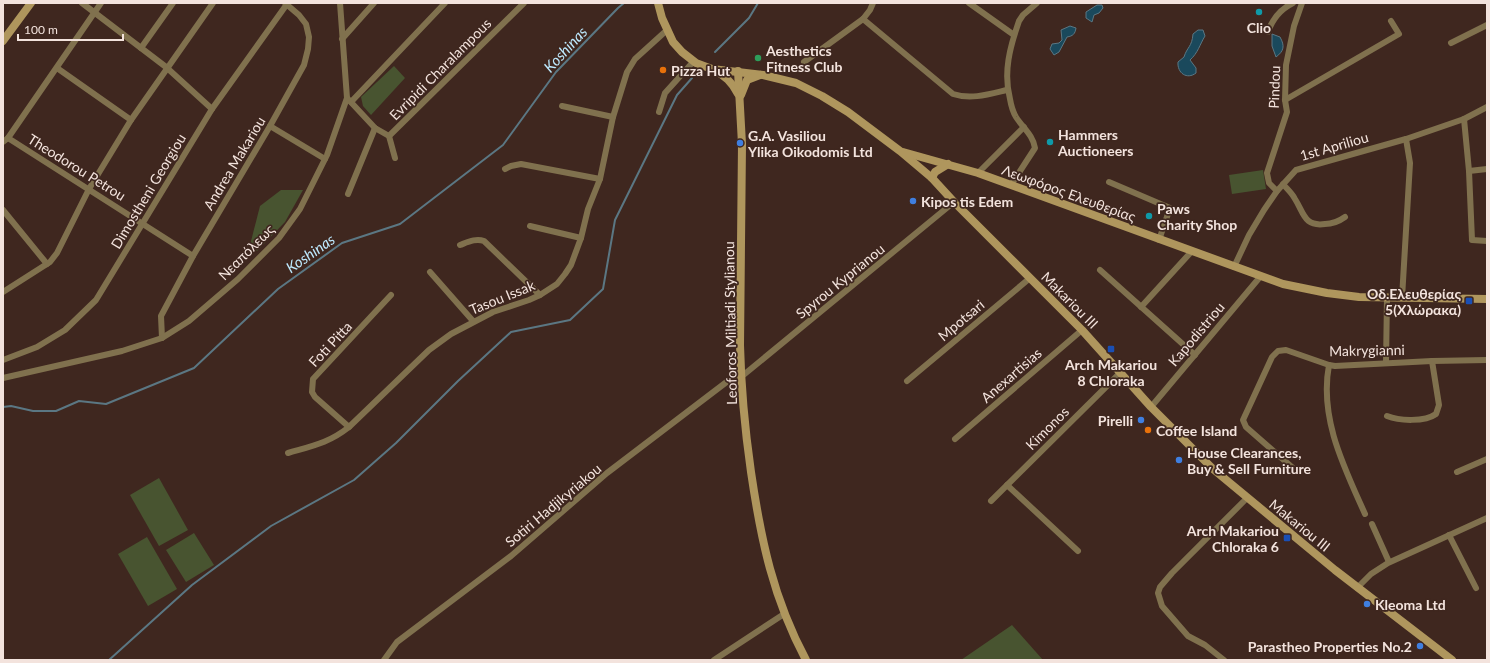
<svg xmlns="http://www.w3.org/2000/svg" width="1490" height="663" font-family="Lato,sans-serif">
<rect width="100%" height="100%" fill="#3f271f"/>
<g fill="#485430">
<path d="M394,66l11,12 -34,37 -8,-9 -2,-9z"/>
<path d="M1263,170l3,19 -34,5 -3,-19z"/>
<path d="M281,190h22l-18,32 -28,29 -7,-6 10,-39z"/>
<path d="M159,478l29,52 -29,16 -29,-51z"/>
<path d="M194,533l20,32 -28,17 -20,-32z"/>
<path d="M147,537l30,52 -29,17 -30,-52z"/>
<path d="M1012,625l31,35h-82z"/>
</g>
<g fill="#1a495c" stroke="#5b7783">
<path d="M1097,5h5l1,3 -4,5 -5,2 -2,7 -6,-4v-6z"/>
<path d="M1070,26l6,2c-1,6 -3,8 -9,9l-8,15 -5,3 -4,-6 2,-5 7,-1 3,-3 -1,-10z"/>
<path d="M1198,30h5l2,6c-5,8 -7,17 -15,24l6,8v5c-9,7 -19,0 -18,-11l6,-5c3,-10 8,-10 9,-23z"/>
<path d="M1272,34l8,3c5,9 4,14 -4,20l-4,-11z"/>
</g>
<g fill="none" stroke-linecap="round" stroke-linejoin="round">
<g stroke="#5b7783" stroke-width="2">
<path d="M715,52l34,-34 9,-15"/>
<path d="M3,407l8,-1 22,5h23l23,-10 27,3 88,-36 84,-79 64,-46 58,-19 103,-79 53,-73 62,-64 6,-5"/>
<path d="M109,660l83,-75 79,-59 83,-46 42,-37 62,-62 53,-49 59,-12 33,-31 12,-69 62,-125 15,-17"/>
</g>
<g stroke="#80714e" stroke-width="6">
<path d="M82,3l84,64 46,42"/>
<path d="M969,3l45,32"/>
<path d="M863,19l90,75c18,6 37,0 54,-4"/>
<path d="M1268,32c4,-12 13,-23 25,-29"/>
<path d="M342,39l32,-36"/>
<path d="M1451,43l36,-18"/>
<path d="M141,48l32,-45"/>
<path d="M804,62l59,-43 7,-9 3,-7"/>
<path d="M57,68l74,52"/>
<path d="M348,99l27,29 14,8 6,22"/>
<path d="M1285,100l114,-66 -8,-13"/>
<path d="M351,102l94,-99"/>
<path d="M562,106l51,11"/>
<path d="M659,112l6,-19 28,-31"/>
<path d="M1464,119l5,52 3,69 15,1"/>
<path d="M270,126l55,33"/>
<path d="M389,136l135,-133"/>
<path d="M8,138l185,118"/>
<path d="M3,142l5,-4 93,-135"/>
<path d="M505,169l6,-3 10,-2 79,15"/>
<path d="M1469,171l18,-2"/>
<path d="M978,173l46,-46"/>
<path d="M1109,182l61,26 -11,32"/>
<path d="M1283,184c4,5 9,9 12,15 9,14 9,28 30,25 7,0 13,-2 20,-7"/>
<path d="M1011,185l24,-37c-2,-13 -12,-20 -19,-31 -3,-5 -5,-12 -6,-18 -7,-27 0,-52 9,-78l4,-6 14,-12"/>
<path d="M1277,191l-8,-8 -2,-10 20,-61 -2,-12 1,-35 8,-39 8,-23"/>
<path d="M348,194l27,-66"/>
<path d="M3,210l44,54"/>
<path d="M530,226l51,12"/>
<path d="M460,245c8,-3 16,-7 24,-4l56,54"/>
<path d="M1234,267l15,-32 15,-25 13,-19 19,-21 110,-31 58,-20 23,-12"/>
<path d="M1100,270l95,85"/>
<path d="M430,272l43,49"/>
<path d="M3,292l47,-30 7,-9 32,-64 42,-69 82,-117"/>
<path d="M1402,298l8,-135 -4,-24"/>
<path d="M1141,307l51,-56"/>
<path d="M162,338l-1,-22 32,-60 77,-130 34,-61 4,-16 1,-12 -3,-13 -7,-9 -14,-12"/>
<path d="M3,360l34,-13 28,-17 31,-30 116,-191 75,-105"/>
<path d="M1386,363l1,-65"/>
<path d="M1329,365c-10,53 15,102 36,149"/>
<path d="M741,377l213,-175"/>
<path d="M3,378l119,-27 40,-13 27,-17 49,-42 41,-41 21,-29 27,-54 20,-57 -7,-95"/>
<path d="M907,381l123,-103"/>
<path d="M1151,407l109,-130"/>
<path d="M1387,416c12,5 38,6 49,-2l3,-9 -7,-44"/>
<path d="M349,427l-34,-30 -3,-5 1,-13 78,-84"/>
<path d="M955,439l127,-109"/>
<path d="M288,453c24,-7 41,-10 61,-26l80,-77 22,-16 42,-22 36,-12 11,-5 17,-11 8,-10 6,-9 10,-27 7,-29 12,-30 13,-62 14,-45 8,-13 32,-29"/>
<path d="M1293,468l-47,-41 -3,-7 29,-63 6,-6 8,-1 43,15 6,1 97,-5 55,-1"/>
<path d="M1457,472l30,-13"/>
<path d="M1007,485l71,66"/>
<path d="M991,501l129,-128"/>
<path d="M1372,524l17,38"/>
<path d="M1449,535l27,53"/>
<path d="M1357,588l14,-14 17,-11 99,-45"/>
<path d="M384,660l13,-18 114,-86 96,-83 134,-102"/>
<path d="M714,660l70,-46"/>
<path d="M1224,660l-19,-15 -17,-9 -26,-30 -4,-13 2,-6 12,-14 75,-75"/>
</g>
<g stroke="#af965d" stroke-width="8">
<path d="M658,3l4,15 11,24 9,10 14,11 16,6 51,6 33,8 26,13 26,16 52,39 32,27 22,24 128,128 69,77 62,62 122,101 117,90"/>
<path d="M3,41l28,-38"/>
<path d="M714,70c11,6 18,12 24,24"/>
<path d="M738,71l4,73 -2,201c1,43 5,85 11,127 10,68 22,126 55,188"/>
<path d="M741,95l6,-15 13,-5"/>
<path d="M903,152l75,21 305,111 44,9 32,4 128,2"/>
<path d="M932,178l3,-6 13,-8"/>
</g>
</g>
<g fill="#0f9aa8" stroke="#3f271f" stroke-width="1.5">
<circle cx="1259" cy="12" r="4"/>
<circle cx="1050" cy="142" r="4"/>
<circle cx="1149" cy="216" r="4"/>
</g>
<circle fill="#2e9e5b" stroke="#3f271f" stroke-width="1.5" cx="758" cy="58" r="4"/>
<g fill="#e8710a" stroke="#3f271f" stroke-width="1.5">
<circle cx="663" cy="70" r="4"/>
<circle cx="1148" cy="430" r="4"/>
</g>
<g fill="#3f7fe0" stroke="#3f271f" stroke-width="1.5">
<circle cx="740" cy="143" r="4"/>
<circle cx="913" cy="201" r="4"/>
<circle cx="1141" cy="420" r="4"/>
<circle cx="1179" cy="460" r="4"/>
<circle cx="1367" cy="604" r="4"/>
<circle cx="1420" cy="646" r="4"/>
</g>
<g fill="#1a4fb4" stroke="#3f271f" stroke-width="1.5">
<rect x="1465" y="297" width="8" height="8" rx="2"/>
<rect x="1107" y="345" width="8" height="8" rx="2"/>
<rect x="1283" y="534" width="8" height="8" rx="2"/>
</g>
<g text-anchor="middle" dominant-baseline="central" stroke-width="3.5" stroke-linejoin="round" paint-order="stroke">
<g font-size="14" font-weight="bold" fill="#f3e3dd" stroke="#3f271f" text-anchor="start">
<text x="1259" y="27" text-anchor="middle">Clio</text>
<text x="766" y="50">Aesthetics<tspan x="766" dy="16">Fitness Club</tspan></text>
<text x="671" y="70">Pizza Hut</text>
<text x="1058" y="134">Hammers<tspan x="1058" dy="16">Auctioneers</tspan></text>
<text x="748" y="135">G.A. Vasiliou<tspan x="748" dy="16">Ylika Oikodomis Ltd</tspan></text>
<text x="921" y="201">Kipos tis Edem</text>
<text x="1157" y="208">Paws<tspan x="1157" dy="16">Charity Shop</tspan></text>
<text x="1461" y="293" text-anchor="end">Οδ.Ελευθερίας<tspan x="1461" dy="16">5(Χλώρακα)</tspan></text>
<text x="1111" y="364" text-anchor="middle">Arch Makariou<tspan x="1111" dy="16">8 Chloraka</tspan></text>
<text x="1133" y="420" text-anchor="end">Pirelli</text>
<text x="1156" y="430">Coffee Island</text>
<text x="1187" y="452">House Clearances,<tspan x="1187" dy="16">Buy &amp; Sell Furniture</tspan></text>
<text x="1279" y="530" text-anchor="end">Arch Makariou<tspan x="1279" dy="16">Chloraka 6</tspan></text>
<text x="1375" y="604">Kleoma Ltd</text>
<text x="1412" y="646" text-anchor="end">Parastheo Properties No.2</text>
</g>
<g font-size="14" fill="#f3e3dd" stroke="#3f271f">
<text transform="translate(440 69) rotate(-45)">Evripidi Charalampous</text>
<text transform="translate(1274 87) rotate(-88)">Pindou</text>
<text transform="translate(1334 146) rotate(-16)">1st Apriliou</text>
<text transform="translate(234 163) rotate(-59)">Andrea Makariou</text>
<text transform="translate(77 167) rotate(32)">Theodorou Petrou</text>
<text transform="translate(148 191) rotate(-59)">Dimostheni Georgiou</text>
<text transform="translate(1069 193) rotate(20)">Λεωφόρος Ελευθερίας</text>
<text transform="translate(246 252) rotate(-45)">Νεαπόλεως</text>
<text transform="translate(840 281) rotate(-39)">Spyrou Kyprianou</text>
<text transform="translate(502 297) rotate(-22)">Tasou Issak</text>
<text transform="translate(1070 300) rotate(45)">Makariou III</text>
<text transform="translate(961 320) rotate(-40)">Mpotsari</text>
<text transform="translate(730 323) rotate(-91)">Leoforos Miltiadi Stylianou</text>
<text transform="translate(1196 334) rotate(-50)">Kapodistriou</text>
<text transform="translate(330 344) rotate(-47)">Foti Pitta</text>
<text transform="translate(1367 350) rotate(-1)">Makrygianni</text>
<text transform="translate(1011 375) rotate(-41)">Anexartisias</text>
<text transform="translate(1047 428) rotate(-45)">Kimonos</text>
<text transform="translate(553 505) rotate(-40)">Sotiri Hadjikyriakou</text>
<text transform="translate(1300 525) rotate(39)">Makariou III</text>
</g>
<g font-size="15" font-style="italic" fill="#beeaff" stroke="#3f271f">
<text transform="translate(565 49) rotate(-47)">Koshinas</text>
<text transform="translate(310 253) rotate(-35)">Koshinas</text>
</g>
</g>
<rect width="1490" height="663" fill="none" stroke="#f3e3dd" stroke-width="8"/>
<path d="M18 34v6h105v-6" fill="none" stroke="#f3e3dd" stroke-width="2"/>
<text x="24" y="34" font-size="12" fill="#f3e3dd" stroke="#3f271f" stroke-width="3" paint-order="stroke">100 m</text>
</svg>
